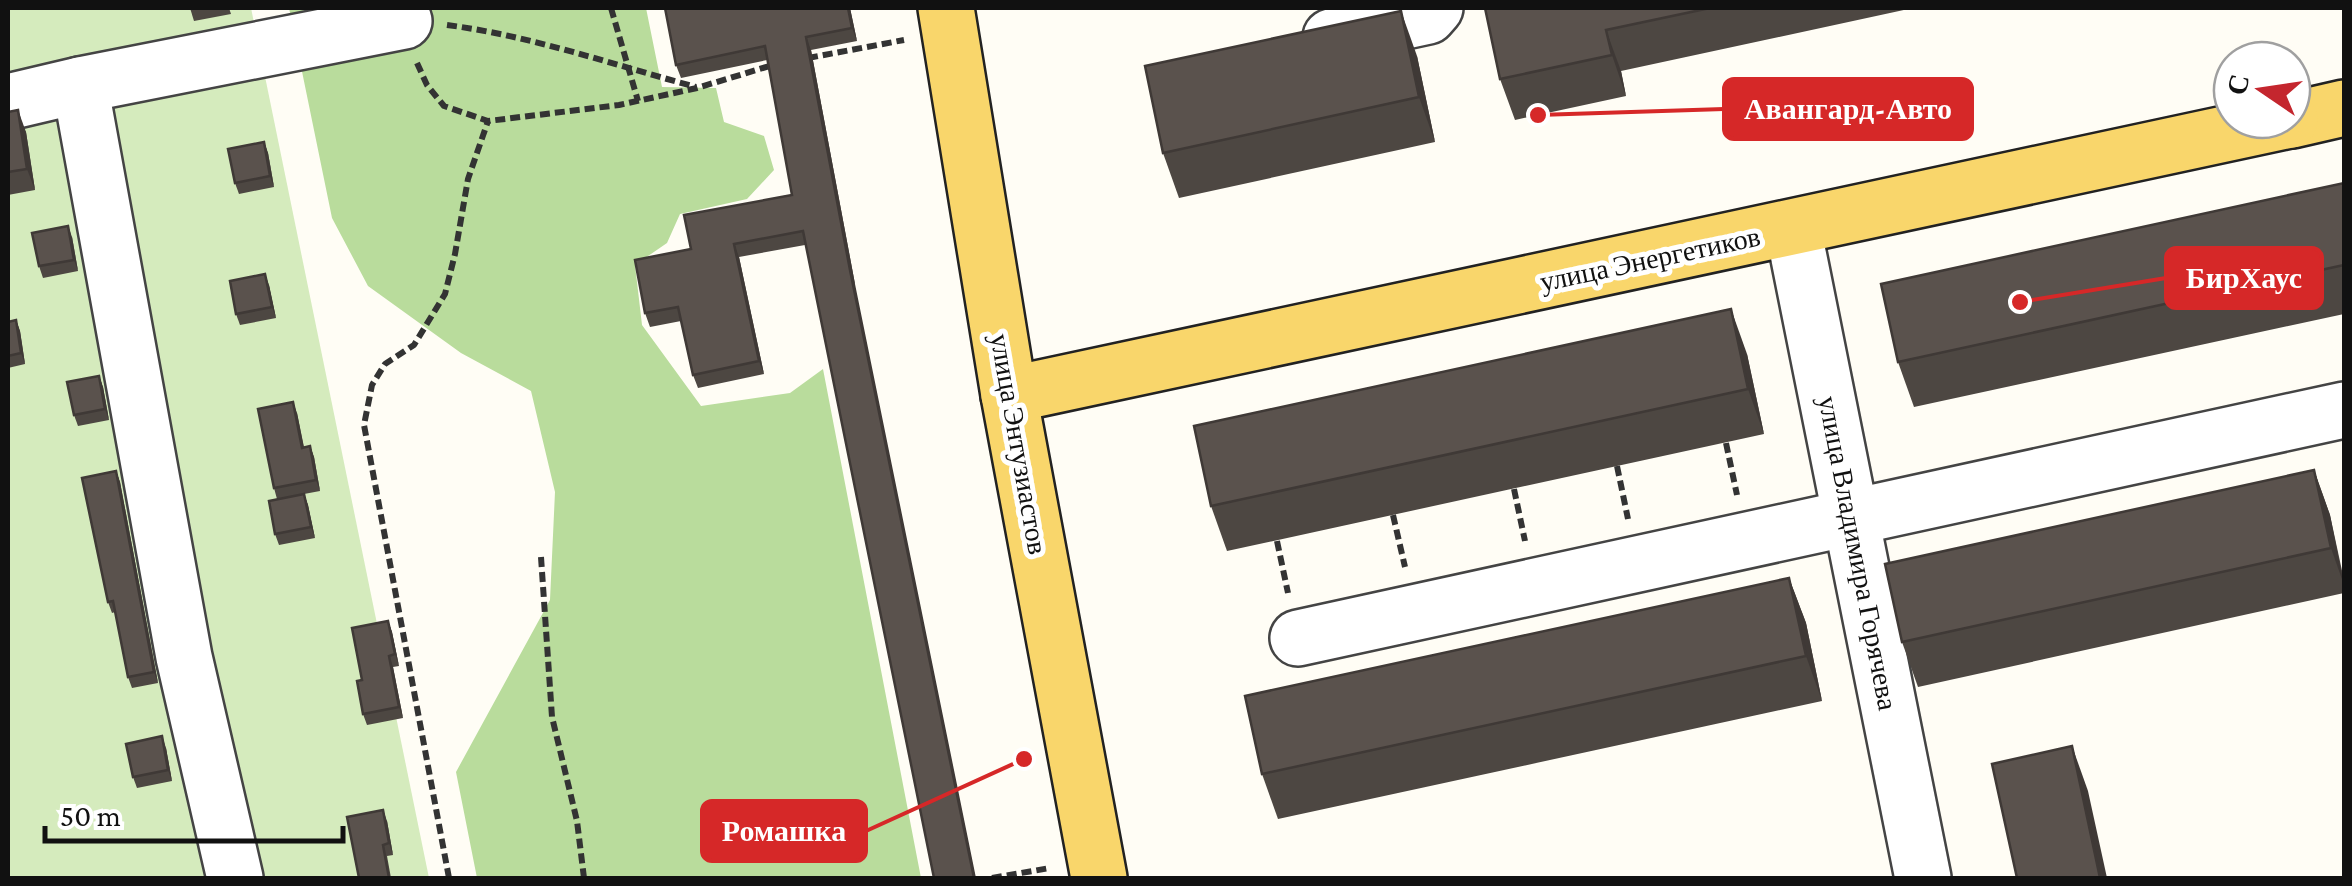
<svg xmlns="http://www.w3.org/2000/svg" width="2352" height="886" font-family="'Crimson Pro',serif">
<rect width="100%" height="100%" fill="#fffdf5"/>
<path fill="#d5ebbd" d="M8,8h243l178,870h-421z"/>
<path fill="#b9dc9c" d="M289,8h357l16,79 54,1 8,34 40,14 10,34 -27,29 -67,15 -13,29 -32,22 7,60 59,81 89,-13 33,-24 98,509h-444l-21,-106 94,-172 5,-108 -24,-101 -70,-38 -93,-67 -36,-68z"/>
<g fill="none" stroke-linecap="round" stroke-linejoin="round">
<defs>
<g id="minor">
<path d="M1331,37l97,-21 7,-8"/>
<path d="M80,85l104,572 51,221"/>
<path d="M8,102l72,-17 324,-64"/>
<path d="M1793,228l130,650"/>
<path d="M1298,638l1046,-228"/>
</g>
<g id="major">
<path d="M946,8l63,387 90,483"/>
<path d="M2292,120l52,-12"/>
<path d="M1009,395l1281,-275"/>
</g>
</defs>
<use href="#minor" stroke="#444" stroke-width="60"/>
<use href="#major" stroke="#222" stroke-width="60"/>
<g stroke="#333" stroke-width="6" stroke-dasharray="10 5" stroke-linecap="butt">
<path d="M611,8l27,93"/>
<path d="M447,25c85,11 167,40 249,62"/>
<path d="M808,58l96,-18"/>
<path d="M417,63l10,22 17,21 44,15 131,-16 78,-17 79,-24"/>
<path d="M1726,443l11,52"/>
<path d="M1617,466l11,53"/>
<path d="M1514,489l11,52"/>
<path d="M1393,515l12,52"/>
<path d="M1277,541l11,52"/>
<path d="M541,557l11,160 25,104 7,57"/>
<path d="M449,878l-85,-453 8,-40 13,-21 29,-19 31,-51 10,-40 13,-75 20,-58"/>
<path d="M992,878l58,-10"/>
</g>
<use href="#minor" stroke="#fff" stroke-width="55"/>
<use href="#major" stroke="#f9d66b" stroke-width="55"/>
</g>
<g fill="#4d4742">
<path d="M190,8h39l2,6 -37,7z"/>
<path d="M665,8h185l7,33 -46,9 44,234 -50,-39 -66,12 25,117 -66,14 -5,-13 -12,-54 -31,6 -5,-14 46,-64 101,-54 -25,-135 -86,18 -5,-13z"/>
<path d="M1485,8h428l-292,63 5,25 -111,24 -15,-41z"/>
<path d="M1417,56l18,86 -256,56 -16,-45z"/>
<path d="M8,112l18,20 9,58 -27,5z"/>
<path d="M264,142l4,11 6,34 -35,7 -4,-11z"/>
<path d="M2344,183v131l-430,93 -16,-45z"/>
<path d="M72,237l6,34 -35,7 -4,-12z"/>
<path d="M269,285l7,33 -36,7 -4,-11z"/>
<path d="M16,320l4,11 5,33 -17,4v-46z"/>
<path d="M1747,354l17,80 -537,117 -16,-45z"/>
<path d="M99,376l4,11 6,33 -31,6 -4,-11z"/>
<path d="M297,413l7,34 6,-1 4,11 6,34 -16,3 4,11 7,33 -36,7 -4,-11 2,-35 -3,-11z"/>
<path d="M2314,470l16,45 14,65v13l-426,94 -16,-45z"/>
<path d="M116,471l4,11 38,201 -26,5 -4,-11 -13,-65 -3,1 -4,-11z"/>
<path d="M1789,578l17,45 16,78 -544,118 -16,-45z"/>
<path d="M388,621l4,11 7,34 -6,1 10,51 -36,7 -4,-11z"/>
<path d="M166,748l6,33 -35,7 -4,-11z"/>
<path d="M387,821l6,34 -6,1 4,22h-32z"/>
</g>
<g fill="#3f3936">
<path d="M848,8h2l7,33 -5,-13z"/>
<path d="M1401,11l16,45 18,86 -16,-45z"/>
<path d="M1606,30l15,41 5,25 -14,-41z"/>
<path d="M806,37l5,13 44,234 121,594h-2l-124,-608z"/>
<path d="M18,110l8,22 9,58 -8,-21z"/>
<path d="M264,142l4,11 6,34 -4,-11z"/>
<path d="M68,226l4,11 6,34 -4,-11z"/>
<path d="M734,244l5,13 25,117 -5,-13z"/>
<path d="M265,274l4,11 7,33 -4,-11z"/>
<path d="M1731,309l16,45 17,80 -16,-45z"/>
<path d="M16,320l4,11 5,33 -4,-11z"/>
<path d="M99,376l4,11 6,33 -4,-11z"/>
<path d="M293,402l4,11 9,46 -4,-11z"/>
<path d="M310,446l4,11 6,34 -4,-11z"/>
<path d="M2314,470l16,45 14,70 -13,-37z"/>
<path d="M116,471l4,11 38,201 -4,-11z"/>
<path d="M304,494l4,11 7,33 -4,-11z"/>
<path d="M1789,578l17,45 16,78 -16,-45z"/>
<path d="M388,621l4,11 7,34 -4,-12z"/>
<path d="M389,656l4,11 10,51 -4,-11z"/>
<path d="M162,736l4,12 6,33 -4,-11z"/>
<path d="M2072,746l16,45 19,87h-7z"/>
<path d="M383,810l4,11 6,34 -4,-12z"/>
</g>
<g fill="#5a524d" stroke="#3f3936" stroke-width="2.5">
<path d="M665,8h183l4,20 -46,9 44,233 124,608h-40l-131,-647 -69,13 25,117 -66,14 -15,-68 -33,6 -10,-53 56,-11 -7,-34 108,-20 -27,-149 -89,19z"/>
<path d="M1485,8h225l-104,22 6,25 -112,24z"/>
<path d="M1401,11l18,86 -256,56 -18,-87z"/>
<path d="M18,110l9,59 -19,3v-60z"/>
<path d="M264,142l6,34 -35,7 -7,-34z"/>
<path d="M2344,183v82l-446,97 -17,-78z"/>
<path d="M68,226l6,34 -35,6 -7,-33z"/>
<path d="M265,274l7,33 -36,7 -6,-33z"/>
<path d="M1731,309l17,80 -537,117 -17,-80z"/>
<path d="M16,320l5,33 -13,3v-34z"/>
<path d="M99,376l6,33 -31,6 -7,-33z"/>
<path d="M293,402l9,46 8,-2 6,34 -42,8 -16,-79z"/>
<path d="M2314,470l17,78 -429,94 -17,-78z"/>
<path d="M116,471l38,201 -26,5 -15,-76 -5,1 -26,-124z"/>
<path d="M304,494l7,33 -36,7 -6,-33z"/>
<path d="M1789,578l17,78 -544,118 -17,-78z"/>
<path d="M388,621l7,33 -6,2 10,51 -36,7 -6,-33 5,-1 -10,-52z"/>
<path d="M162,736l6,34 -35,7 -7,-33z"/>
<path d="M2072,746l28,132h-83l-25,-114z"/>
<path d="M383,810l6,33 -6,2 6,33h-30l-12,-61z"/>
</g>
<g text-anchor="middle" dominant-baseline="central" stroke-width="10" stroke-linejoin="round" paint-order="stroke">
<g font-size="28" fill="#111" stroke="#fff">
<text transform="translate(1650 259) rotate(-12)">улица Энергетиков</text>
<text transform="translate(1019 444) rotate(80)">улица Энтузиастов</text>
<text transform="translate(1858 553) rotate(79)">улица Владимира Горячева</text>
</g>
</g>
<path fill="none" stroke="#d62828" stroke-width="4" d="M1538 115L1724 109M2020 302L2166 278M1024 759L866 831"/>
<g fill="#d62828" stroke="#fff" stroke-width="4">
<circle cx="1538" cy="115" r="10"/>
<circle cx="2020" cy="302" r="10"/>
<circle cx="1024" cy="759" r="10"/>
</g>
<g fill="#d62828" stroke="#d62828" stroke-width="4">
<rect x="1724" y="79" width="248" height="60" rx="10"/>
<rect x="2166" y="248" width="156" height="60" rx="10"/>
<rect x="702" y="801" width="164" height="60" rx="10"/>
</g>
<g font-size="30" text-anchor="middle" font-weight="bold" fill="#fff">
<text x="1848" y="119">Авангард-Авто</text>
<text x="2244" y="288">БирХаус</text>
<text x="784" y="841">Ромашка</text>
</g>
<rect width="2352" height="886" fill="none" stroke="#111111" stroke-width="20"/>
<g transform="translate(2262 90) rotate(283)"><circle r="48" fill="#ffffff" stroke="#a0a0a0" stroke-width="2.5"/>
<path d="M0-8L18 38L0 25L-18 38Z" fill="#c4262e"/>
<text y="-15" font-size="28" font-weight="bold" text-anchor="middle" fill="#111111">С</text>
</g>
<path d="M45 826v15h298v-15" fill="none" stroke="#111111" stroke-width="5"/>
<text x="60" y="826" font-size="30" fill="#111111" stroke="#ffffff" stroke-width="8" paint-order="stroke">50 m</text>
</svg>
